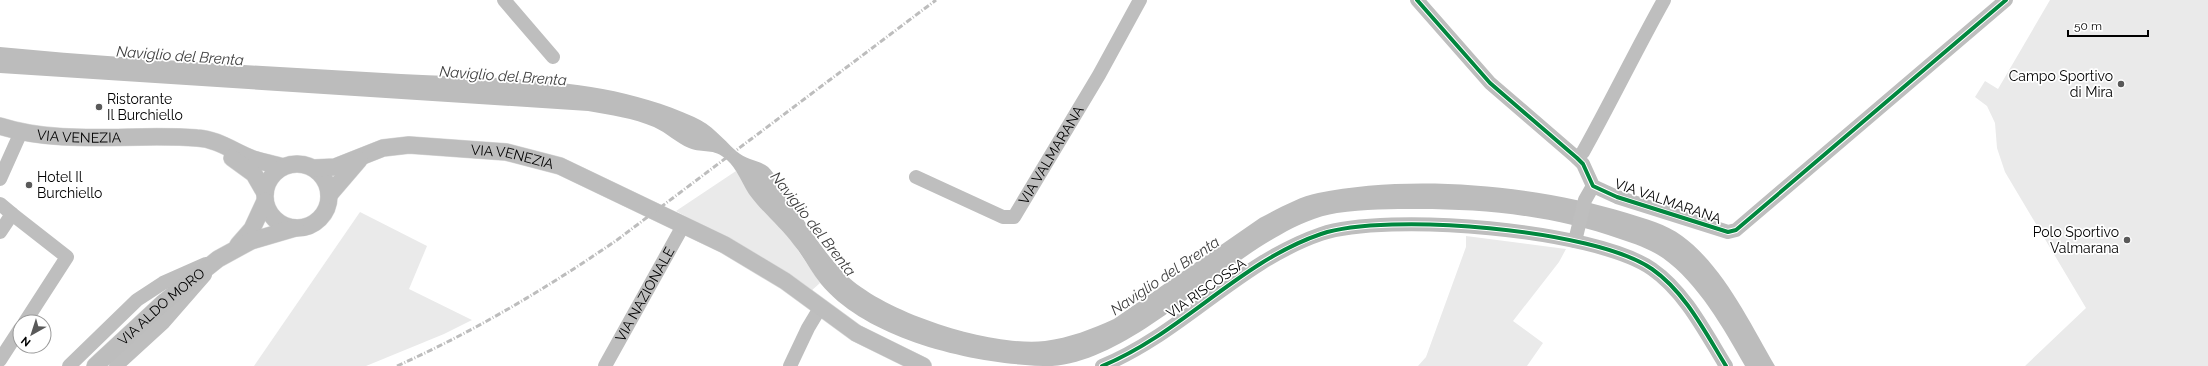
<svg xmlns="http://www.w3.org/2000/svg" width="2208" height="366" font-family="Raleway,sans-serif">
<rect width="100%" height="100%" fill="#fff"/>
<g fill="#eaeaea">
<path d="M2050,0h158v366h-183l61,-58 -81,-136 -8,-24 -2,-25 -8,-17 -12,-9 10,-16 13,8z"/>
<path d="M736,171l57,72 27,40 -10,9 -88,-55 -46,-26z"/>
<path d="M360,212l67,34 -18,43 63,31 -28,14 -78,32h-112z"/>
<path d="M1466,236l100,13 -7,13 -46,59 30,22 -16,23h-109l8,-9 40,-110z"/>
</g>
<path fill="#bcbcbc" d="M0,47c133,13 267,19 401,27 98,5 201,1 293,43 18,8 28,21 42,34 10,9 23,9 32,16 7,7 12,17 17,25 18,26 35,56 57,79 38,41 148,76 203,70 24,-3 47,-12 69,-22l146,-101c18,-9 38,-21 58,-25 94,-19 217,-8 309,20 19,6 39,11 55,23 41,30 68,87 93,130h-30c-21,-37 -47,-83 -82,-108 -13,-9 -28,-14 -43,-19 -65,-23 -133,-30 -201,-30 -27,0 -55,0 -82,4 -20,3 -40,12 -57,22 -67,36 -152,126 -228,131 -72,0 -184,-25 -231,-82 -10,-12 -17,-27 -27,-39 -13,-18 -32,-33 -45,-51 -7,-11 -12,-25 -22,-34 -14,-13 -23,-6 -38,-12 -12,-5 -22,-15 -35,-21 -21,-9 -43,-12 -66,-16l-588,-38z"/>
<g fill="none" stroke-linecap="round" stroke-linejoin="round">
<defs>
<g id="major">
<path id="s3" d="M0,126c63,20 131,7 197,12 21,1 37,14 56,21 10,3 20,5 30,8"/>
<path d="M232,158l22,16 11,19"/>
<circle cx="297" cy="196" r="32"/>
<path id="s4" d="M314,168l21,-1 48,-19 26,-3 97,7 54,14 165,79 60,36 71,52 67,33"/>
<path d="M329,195l30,-35"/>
<path d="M238,245l14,-16 13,-28"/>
<path id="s5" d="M95,366l68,-63 55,-44 33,-18 44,-13"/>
</g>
</defs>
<use href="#major" stroke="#dbdbdb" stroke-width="18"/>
<g stroke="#bebebe" stroke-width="14">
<path d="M504,0l49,57"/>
<path d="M1417,0l73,83 87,75 6,6 10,22 24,11 111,35 8,-2 270,-230"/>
<path d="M1577,158l6,-6c28,-50 53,-102 81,-152"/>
<path id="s1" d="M916,177l87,40h11l85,-142 41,-75"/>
<path d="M0,179l21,-47"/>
<path d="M0,204l12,10 -12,18"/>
<path d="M12,214l55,43 -42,65"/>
<path d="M1575,241l10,-41 8,-14"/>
<path d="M0,360l20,-31"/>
<path d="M69,366l68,-66 26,-17 43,-19"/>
<path d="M116,366l48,-44 41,-47"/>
<path id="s2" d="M605,366l79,-142"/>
<path d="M790,366l18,-38 12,-20"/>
<path d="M1102,366c79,-32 137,-104 219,-132 65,-22 274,-5 331,35 33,23 53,63 74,97"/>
</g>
<use href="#major" stroke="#bdbdbd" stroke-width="17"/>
<path stroke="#bdbdbd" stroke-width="3" stroke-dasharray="6 2 1 2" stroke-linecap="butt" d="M397,366c78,-35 150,-78 220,-126l319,-240"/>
<defs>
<g id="cycleway">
<path d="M1417,0l73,83 87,75 6,6 10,22 24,11 111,35 8,-2 270,-230"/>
<path d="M1102,366c79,-32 137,-104 219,-132 65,-22 274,-5 331,35 33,23 53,63 74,97"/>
</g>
</defs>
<use href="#cycleway" stroke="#fff" stroke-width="6"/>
<use href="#cycleway" stroke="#00873e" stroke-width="4"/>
</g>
<g fill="#595959" stroke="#fff" stroke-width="1.5">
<circle cx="2121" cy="84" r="4"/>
<circle cx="99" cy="107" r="4"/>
<circle cx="29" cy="185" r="4"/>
<circle cx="2127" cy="240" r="4"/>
</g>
<g text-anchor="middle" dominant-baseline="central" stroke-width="3.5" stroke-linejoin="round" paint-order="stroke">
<g font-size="14" fill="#000" stroke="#fff" text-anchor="end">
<text x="2113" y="76">Campo Sportivo<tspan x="2113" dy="16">di Mira</tspan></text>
<text x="107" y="99" text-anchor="start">Ristorante<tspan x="107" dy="16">Il Burchiello</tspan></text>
<text x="37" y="177" text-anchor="start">Hotel Il<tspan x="37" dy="16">Burchiello</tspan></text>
<text x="2119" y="232">Polo Sportivo<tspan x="2119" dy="16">Valmarana</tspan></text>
</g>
<g font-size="14" fill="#000" stroke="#fff">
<text stroke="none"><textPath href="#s3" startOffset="80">VIA VENEZIA</textPath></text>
<text stroke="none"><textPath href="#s1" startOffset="179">VIA VALMARANA</textPath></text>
<text stroke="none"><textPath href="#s4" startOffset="203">VIA VENEZIA</textPath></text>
<text transform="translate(1668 201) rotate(19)">VIA VALMARANA</text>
<text transform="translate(1206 288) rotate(-35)">VIA RISCOSSA</text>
<text stroke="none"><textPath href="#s2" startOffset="82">VIA NAZIONALE</textPath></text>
<text stroke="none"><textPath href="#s5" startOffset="89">VIA ALDO MORO</textPath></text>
</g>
<g font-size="15" font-style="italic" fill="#404040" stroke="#fff">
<text transform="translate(180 56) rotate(4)">Naviglio del Brenta</text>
<text transform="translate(503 76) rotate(4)">Naviglio del Brenta</text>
<text transform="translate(813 224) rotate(52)">Naviglio del Brenta</text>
<text transform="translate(1165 276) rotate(-34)">Naviglio del Brenta</text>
</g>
</g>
<g transform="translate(32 334) rotate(219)"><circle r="19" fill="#ffffff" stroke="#999999"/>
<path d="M0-3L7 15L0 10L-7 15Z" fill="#595959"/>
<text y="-6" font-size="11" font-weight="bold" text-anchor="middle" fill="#000000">N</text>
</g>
<path d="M2068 30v6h80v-6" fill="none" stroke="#000000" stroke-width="2"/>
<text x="2074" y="30" font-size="12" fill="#000000" stroke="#ffffff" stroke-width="3" paint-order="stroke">50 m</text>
</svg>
